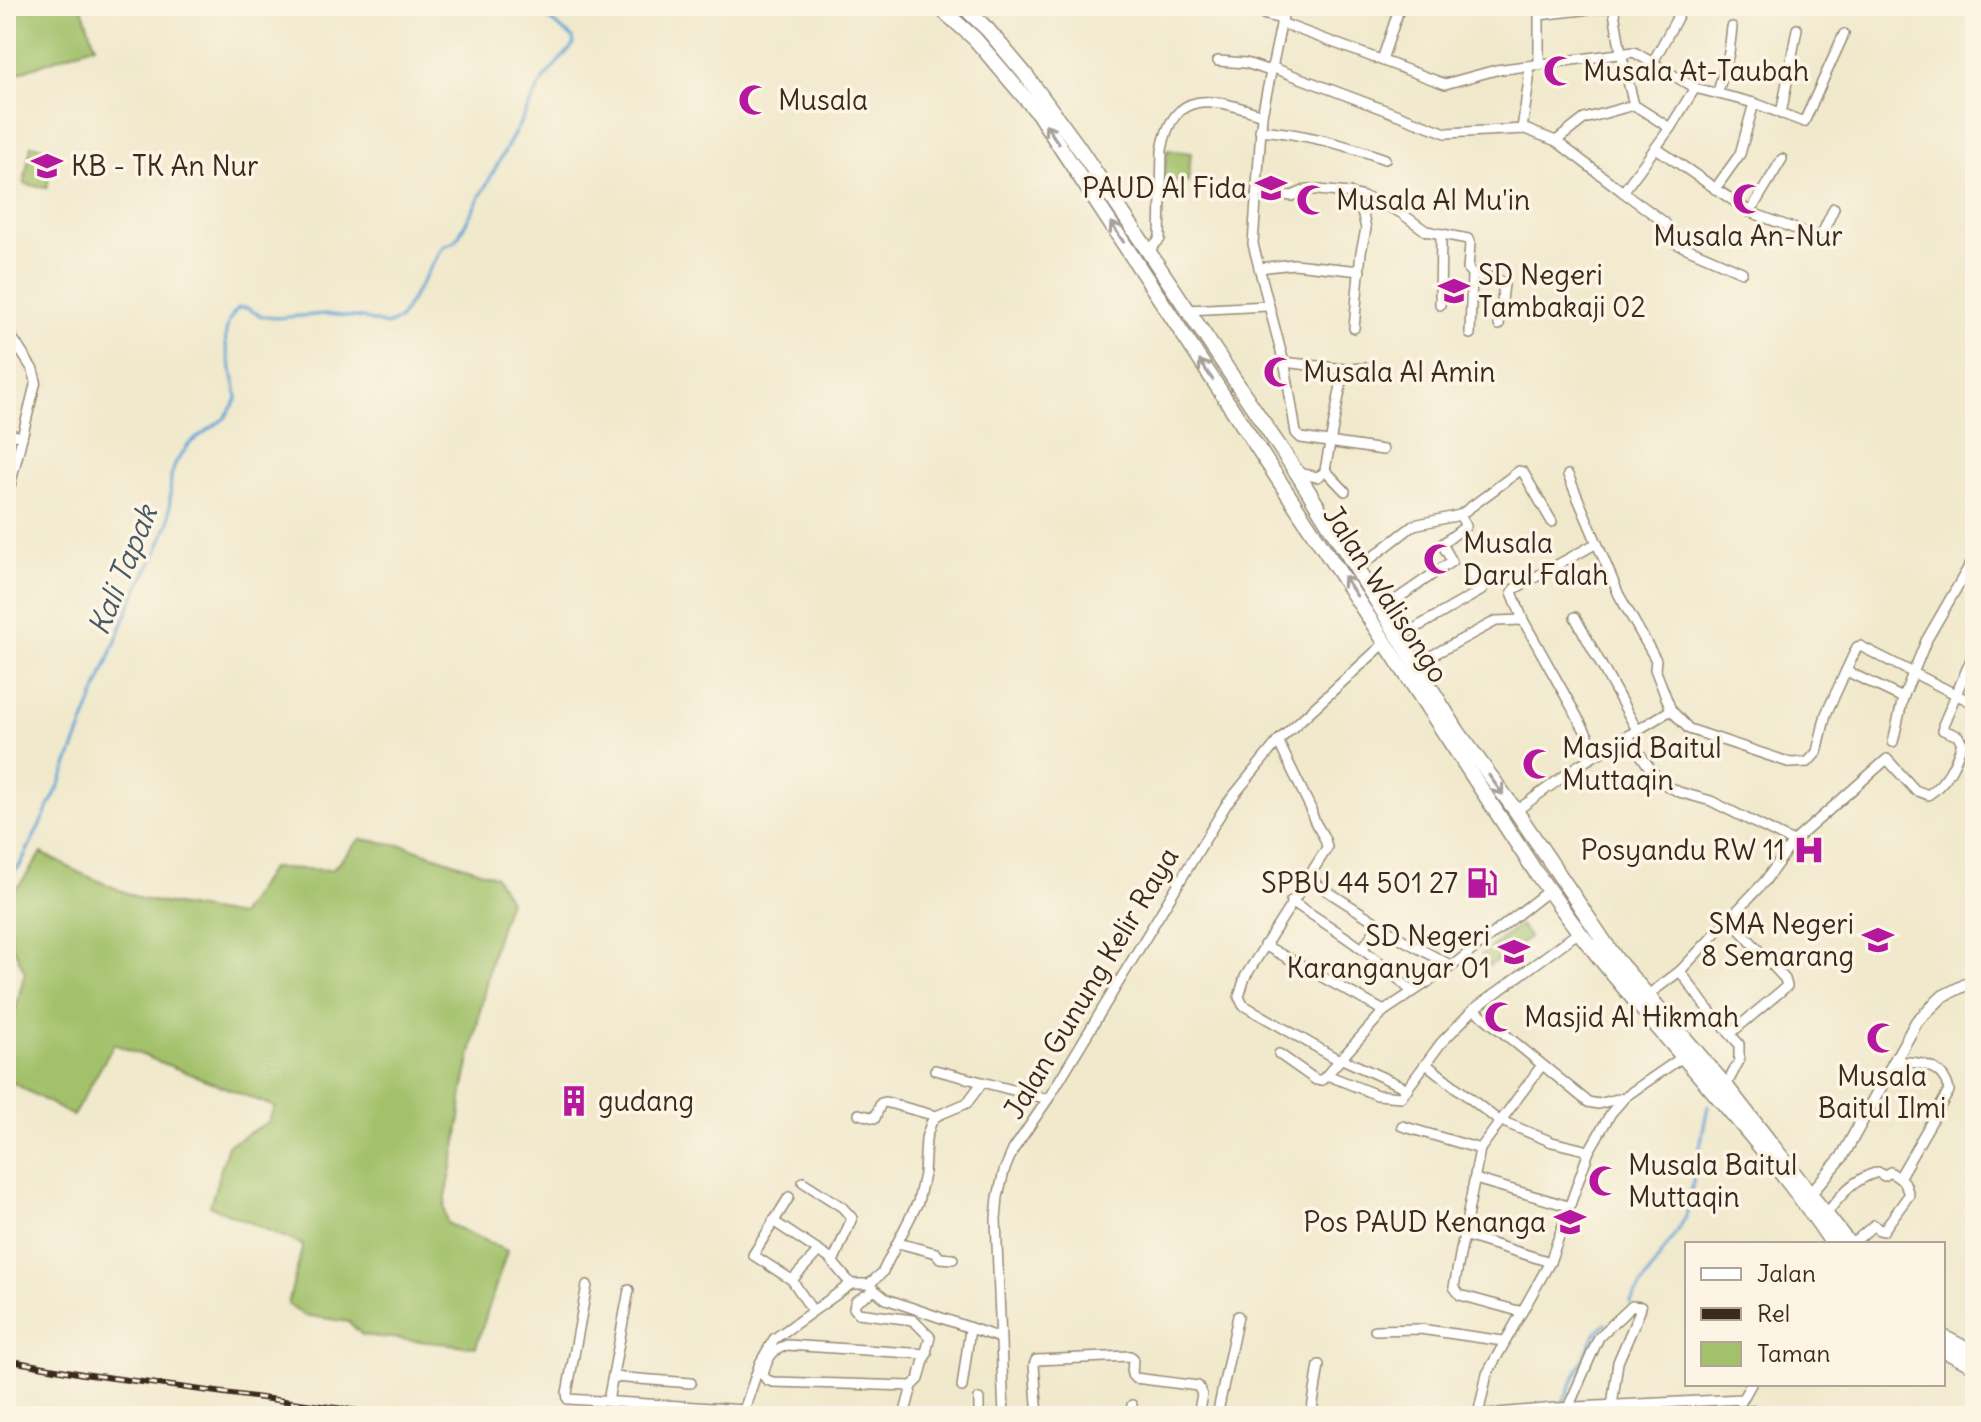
<svg xmlns="http://www.w3.org/2000/svg" width="1981" height="1422" font-family="Delius,sans-serif">
<rect width="100%" height="100%" fill="#fcf5e5"/>
<filter id="ink" filterUnits="userSpaceOnUse"><feTurbulence type="fractalNoise" baseFrequency=".0125" numOctaves="2"/><feDisplacementMap in="SourceGraphic" scale="16" xChannelSelector="R" yChannelSelector="G"/><feConvolveMatrix kernelMatrix="1 2 1 2 8 2 1 2 1" color-interpolation-filters="sRGB"/></filter>
<filter id="wash" filterUnits="userSpaceOnUse"><feTurbulence type="fractalNoise" baseFrequency=".006" numOctaves="4" result="noise"/><feDisplacementMap in="SourceGraphic" scale="32" xChannelSelector="R" yChannelSelector="G"/><feGaussianBlur stdDeviation="1.8" result="paint"/><feColorMatrix in="noise" values="0 0 0 0 0 0 0 0 0 0 0 0 0 0 0 0 0 1.4 0 .05"/><feComposite in="paint" operator="in"/></filter>
<g filter="url(#wash)">
<rect width="100%" height="100%" fill="#f0e9cc"/>
<g fill="#a2c16a" stroke="#6e7644" stroke-width="2">
<path d="M6,6h75l14,39 -77,28 -12,-33z"/>
<path d="M31,145l23,4 -7,39 -23,-4z"/>
<path d="M1167,150l24,3 -3,29 -24,-2z"/>
<path d="M360,839l46,7 89,30 14,24 -15,46 -31,145 -5,45 -14,72 3,15 60,28 -31,96 -114,-12 -13,-13 -45,-7 -16,-11 15,-59 -93,-39 18,-61 40,-23 7,-15 -161,-63 -41,72 -67,-37v-44l8,-20 11,-43 -14,-29 -2,-50 11,-9 22,-31 38,20 61,26 98,17 32,-48 61,2z"/>
<path d="M1520,925l9,12 -40,29 -8,-11z"/>
</g>
<g fill="none" stroke-linecap="round" stroke-linejoin="round">
<g stroke="#5fa3d4" stroke-width="3">
<path d="M6,873h6l7,-6 41,-83 73,-187 24,-45 12,-30 2,-46 5,-14 14,-19 35,-25 12,-19c-1,-32 -26,-62 1,-91h9l14,8 14,2 50,-4 37,4 24,7 13,-5 44,-73 13,-6 89,-164 29,-33 -1,-6 -41,-32"/>
<path d="M1630,1303l56,-86 22,-111"/>
<path d="M1562,1404l33,-70 11,-10"/>
</g>
</g>
</g>
<g filter="url(#ink)">
<g fill="none" stroke-linecap="round" stroke-linejoin="round">
<path stroke="#ccc3a9" stroke-width="9" stroke-dasharray="9 4.5" stroke-linecap="butt" d="M1733,1416l6,-11"/>
<defs>
<g id="minor">
<path d="M1244,6l14,7 24,6"/>
<path d="M1285,6l-23,109 -9,129 33,127 10,62 5,5 82,12"/>
<path d="M1329,6l10,3 14,-3"/>
<path d="M1372,6l26,4"/>
<path d="M1452,6l4,2"/>
<path d="M1613,6l8,47 13,52 36,23"/>
<path d="M1281,23l164,61 51,-14 138,-18 61,36 59,15 50,19 40,-88"/>
<path d="M1382,60l18,-54"/>
<path d="M1218,61l28,2 24,8"/>
<path d="M1653,62l25,-46 -9,-10"/>
<path d="M1539,65v-50l78,-9"/>
<path d="M1271,67l175,66 79,-4 31,12 67,51 47,-64 25,-40"/>
<path d="M1718,92l11,-39 3,-26"/>
<path d="M1781,114l16,-85"/>
<path d="M1522,129l7,-49 -1,-14"/>
<path d="M1260,130c43,4 84,14 125,29"/>
<path d="M1556,141l28,-22 50,-14"/>
<path d="M1656,148l94,64 67,25 5,-3 12,-26"/>
<path d="M1715,189l25,-35 14,-51"/>
<path d="M1258,192l34,4 16,-7 41,4 28,8 24,12 25,18 42,8 2,5 -2,25 4,5 -2,60"/>
<path d="M1623,192l41,30 5,6 6,15 67,29"/>
<path d="M1349,193l14,22 3,14 -5,23 -7,76"/>
<path d="M1750,212l32,-53"/>
<path d="M1148,251l12,-12 2,-89c11,-63 51,-52 100,-35"/>
<path d="M1259,268l35,-4 66,7"/>
<path d="M1472,274l25,5 7,5 -5,41"/>
<path d="M1440,305l1,-71"/>
<path d="M1187,310l81,-4"/>
<path d="M6,328l27,42 3,11 -30,121"/>
<path d="M1283,362l61,7 21,-1 19,6"/>
<path d="M1344,369l-19,101 20,21"/>
<path d="M6,433l16,4"/>
<path d="M1297,473l20,4 9,-5"/>
<path d="M1568,475l51,120 37,65 -1,9 16,41 18,19 102,34 17,-1 9,-10 9,-38 31,-67 3,-1 115,58"/>
<path d="M1597,543l-83,46 -2,3 11,28 75,134"/>
<path d="M1357,569l57,-44 46,-10 59,-44 4,1 29,50"/>
<path d="M1381,610l71,-49 -10,-17 24,-18 -6,-11"/>
<path d="M1575,617l62,113"/>
<path d="M1398,638l84,-48 -14,-20"/>
<path d="M1416,664l80,-43 27,-1"/>
<path d="M1846,671l57,27"/>
<path d="M1627,736l33,46 19,10 32,9 82,41"/>
<path d="M1278,741l33,68c2,18 15,24 16,39l-82,129 -6,20 4,8 96,55"/>
<path d="M1893,742l10,-44 23,-57 49,-85"/>
<path d="M1516,811l63,-46 92,-55"/>
<path d="M1307,878l98,63 47,25"/>
<path d="M1291,901c43,28 85,54 121,91"/>
<path d="M1729,918l56,61 2,7 -56,47"/>
<path d="M1264,945l120,66"/>
<path d="M1363,948l16,-24"/>
<path d="M1680,971l26,36 33,37v17l-13,25"/>
<path d="M1648,995l32,-24 85,-90 28,-39 94,-83 28,31 13,5c19,-13 27,-30 34,-52l-4,-7 -15,-6v-5l32,-75"/>
<path d="M1474,1009l114,93 10,2 27,-7"/>
<path d="M1279,1054l37,26h6l62,-69 68,-45 97,-76"/>
<path d="M1340,1058l68,31"/>
<path d="M1426,1064l73,57"/>
<path d="M935,1070l113,29"/>
<path d="M1327,1075l50,20 24,2 40,-54 33,-34 105,-77"/>
<path d="M859,1114l16,4 6,-15 4,-1 51,14"/>
<path d="M1506,1123l46,19 37,9"/>
<path d="M1402,1126l78,23"/>
<path d="M1475,1179l93,27"/>
<path d="M803,1182l39,25 10,11 -19,44"/>
<path d="M789,1197l-36,58 39,25 20,30"/>
<path d="M1826,1214c15,-19 27,-35 52,-42l6,4 6,-4 9,6"/>
<path d="M773,1221l56,37 22,26"/>
<path d="M1463,1235l87,27"/>
<path d="M898,1243l38,10 4,5 13,1"/>
<path d="M1852,1244l22,-19 5,5 4,1 26,-36 -4,-12 -6,-5 50,-87c-5,-28 -34,-30 -56,-29"/>
<path d="M792,1280l27,-29"/>
<path d="M587,1285l-20,108 1,6 176,11"/>
<path d="M871,1287l15,12 114,39"/>
<path d="M874,1291l-18,10 -2,7 4,5 55,7 17,17 -11,42 -7,7 -8,30"/>
<path d="M1522,1312l-62,-17 -6,-8 26,-138 62,-84"/>
<path d="M1375,1330l45,-1 83,12"/>
<path d="M613,1377l78,6"/>
<path d="M912,1386l-139,-4 -6,-2 -4,-5c4,-16 8,-25 24,-30l140,9"/>
<path d="M962,1387l8,-58"/>
<path d="M608,1401l21,-111"/>
<path d="M1741,1402l10,-18"/>
<path d="M1568,1408l31,-71 33,-31 9,1 -1,4 -22,51 -6,44"/>
<path d="M1478,1415l9,-41 63,-112 39,-111 22,-38 15,-17 58,-40"/>
<path d="M742,1416l18,-53 14,-24 77,-55h18l13,-11 36,-71 6,-28 2,-36 5,-15 5,-7 31,-13 15,-20"/>
<path d="M979,1416v-17"/>
<path d="M1004,1416l-8,-197 2,-22 6,-26 9,-21 35,-51 178,-294 52,-64 109,-100"/>
<path d="M1038,1416l-4,-51 2,-5 94,-4 3,2 -1,17 3,3 63,8 4,8 -4,22"/>
<path d="M1131,1416l1,-11"/>
<path d="M1217,1416l21,-100"/>
<path d="M1311,1416l8,-51"/>
<path d="M1461,1416l94,-8 187,-9"/>
</g>
<path id="tertiary" d="M1811,1193l31,-36 75,-136 26,-25 32,-16"/>
<g id="trunk">
<path d="M938,6l37,33 63,74 499,761c19,26 37,53 58,78 78,99 168,187 238,292"/>
<path d="M963,6l25,24 37,44 52,71 220,328 161,259 58,79 100,148 110,127 123,158"/>
<path d="M1943,1337l32,17"/>
<path d="M1943,1350l32,16"/>
</g>
</defs>
<use href="#minor" stroke="#968a75" stroke-width="12"/>
<use href="#tertiary" stroke="#968a75" stroke-width="14"/>
<use href="#trunk" stroke="#968a75" stroke-width="17"/>
<use href="#minor" stroke="#fff" stroke-width="9"/>
<use href="#tertiary" stroke="#fff" stroke-width="11"/>
<use href="#trunk" stroke="#fff" stroke-width="14"/>
<defs>
<g id="rail">
<path d="M6,1360l77,14 313,42"/>
<path d="M1569,1416l185,-8 120,8"/>
</g>
</defs>
<use href="#rail" stroke="#3b2a1e" stroke-width="6"/>
<use href="#rail" stroke="#fcf5e5" stroke-width="3" stroke-dasharray="9" stroke-linecap="butt"/>
</g>
<defs><path id="oneway-shaft" d="M-6 0H5M1.5-3L5.5 0L1.5 3" fill="none" stroke-width="1.6" stroke-linecap="round" stroke-linejoin="round" transform="scale(2)"/></defs>
<g stroke="#a79f9a">
<use href="#oneway-shaft" transform="translate(1052 134) rotate(-124)"/>
<use href="#oneway-shaft" transform="translate(1117 232) rotate(-123)"/>
<use href="#oneway-shaft" transform="translate(1206 370) rotate(-124)"/>
<use href="#oneway-shaft" transform="translate(1350 586) rotate(-124)"/>
<use href="#oneway-shaft" transform="translate(1496 785) rotate(54)"/>
</g>
</g>
<defs>
<symbol id="mosque-bare" viewBox="-9 -9 18 18"><path d="M3.5-4.9A6 6 0 1 0 3.5 4.9A5 5 0 1 1 3.5-4.9Z" fill="#b5179e" stroke="#fcf5e5" stroke-width="2.5" paint-order="stroke"/></symbol>
<symbol id="school-bare" viewBox="-9 -9 18 18"><path d="M0-5L7-2L0 1L-7-2ZM-4 1L0 2.5L4 1V4Q0 6-4 4Z" fill="#b5179e" stroke="#fcf5e5" stroke-width="2.5" paint-order="stroke"/></symbol>
<symbol id="hospital-bare" viewBox="-9 -9 18 18"><path d="M-5-5h3v3.5h4V-5h3V5h-3V1.5h-4V5h-3Z" fill="#b5179e" stroke="#fcf5e5" stroke-width="2.5" paint-order="stroke"/></symbol>
<symbol id="fuel-bare" viewBox="-9 -9 18 18"><path d="M-5.5-6h7V0h2V4h1.3V-2.5L3-4.5l.8-.8L6-3V5H2.5V1h-1V6h-7ZM-4.2-4.7v3.2H.2V-4.7Z" fill="#b5179e" stroke="#fcf5e5" stroke-width="2.5" paint-order="stroke"/></symbol>
<symbol id="building-bare" viewBox="-9 -9 18 18"><path d="M-4-6H4V6H1V3H-1V6H-4ZM-2.5-4.3h1.7v1.8h-1.7ZM.8-4.3h1.7v1.8H.8ZM-2.5-1h1.7V.8h-1.7ZM.8-1h1.7V.8H.8Z" fill="#b5179e" stroke="#fcf5e5" stroke-width="2.5" paint-order="stroke"/></symbol>
</defs>
<g fill-rule="evenodd">
<use href="#mosque-bare" x="1537" y="49" width="44" height="44"/>
<use href="#mosque-bare" x="732" y="78" width="44" height="44"/>
<use href="#school-bare" x="25" y="144" width="44" height="44"/>
<use href="#school-bare" x="1249" y="166" width="44" height="44"/>
<use href="#mosque-bare" x="1726" y="177" width="44" height="44"/>
<use href="#mosque-bare" x="1290" y="178" width="44" height="44"/>
<use href="#school-bare" x="1432" y="269" width="44" height="44"/>
<use href="#mosque-bare" x="1257" y="350" width="44" height="44"/>
<use href="#mosque-bare" x="1417" y="537" width="44" height="44"/>
<use href="#mosque-bare" x="1516" y="742" width="44" height="44"/>
<use href="#hospital-bare" x="1787" y="828" width="44" height="44"/>
<use href="#fuel-bare" x="1460" y="861" width="44" height="44"/>
<use href="#school-bare" x="1856" y="918" width="44" height="44"/>
<use href="#school-bare" x="1492" y="930" width="44" height="44"/>
<use href="#mosque-bare" x="1478" y="995" width="44" height="44"/>
<use href="#mosque-bare" x="1860" y="1016" width="44" height="44"/>
<use href="#building-bare" x="552" y="1079" width="44" height="44"/>
<use href="#mosque-bare" x="1582" y="1159" width="44" height="44"/>
<use href="#school-bare" x="1548" y="1200" width="44" height="44"/>
</g>
<g text-anchor="middle" dominant-baseline="central" stroke-width="7" stroke-linejoin="round" paint-order="stroke">
<g font-size="28" fill="#3b2a1e" stroke="#fcf5e5" text-anchor="start">
<text x="1583" y="71">Musala At-Taubah</text>
<text x="778" y="100">Musala</text>
<text x="71" y="166">KB - TK An Nur</text>
<text x="1247" y="188" text-anchor="end">PAUD Al Fida</text>
<text x="1336" y="200">Musala Al Mu'in</text>
<text x="1748" y="236" text-anchor="middle">Musala An-Nur</text>
<text x="1478" y="275">SD Negeri<tspan x="1478" dy="32">Tambakaji 02</tspan></text>
<text x="1303" y="372">Musala Al Amin</text>
<text x="1463" y="543">Musala<tspan x="1463" dy="32">Darul Falah</tspan></text>
<text x="1562" y="748">Masjid Baitul<tspan x="1562" dy="32">Muttaqin</tspan></text>
<text x="1785" y="850" text-anchor="end">Posyandu RW 11</text>
<text x="1458" y="883" text-anchor="end">SPBU 44 501 27</text>
<text x="1854" y="924" text-anchor="end">SMA Negeri<tspan x="1854" dy="32">8 Semarang</tspan></text>
<text x="1490" y="936" text-anchor="end">SD Negeri<tspan x="1490" dy="32">Karanganyar 01</tspan></text>
<text x="1524" y="1017">Masjid Al Hikmah</text>
<text x="1882" y="1076" text-anchor="middle">Musala<tspan x="1882" dy="32">Baitul Ilmi</tspan></text>
<text x="598" y="1101">gudang</text>
<text x="1628" y="1165">Musala Baitul<tspan x="1628" dy="32">Muttaqin</tspan></text>
<text x="1546" y="1222" text-anchor="end">Pos PAUD Kenanga</text>
</g>
<g font-size="28" fill="#3b2a1e" stroke="#fcf5e5">
<text transform="translate(1386 594) rotate(57)">Jalan Walisongo</text>
<text transform="translate(1091 983) rotate(-59)">Jalan Gunung Kelir Raya</text>
</g>
<g font-size="30" font-style="italic" fill="#495a67" stroke="#fcf5e5">
<text transform="translate(122 570) rotate(-68)">Kali Tapak</text>
</g>
</g>
<rect width="1981" height="1422" fill="none" stroke="#fcf5e5" stroke-width="32"/>
<rect x="1685" y="1242" width="260" height="144" fill="#fcf5e5" stroke="#afa495" stroke-width="2"/>
<rect x="1701" y="1268" width="40" height="12" fill="#ffffff" stroke="#afa495" stroke-width="2"/>
<text x="1757" y="1282" font-size="24" fill="#3b2a1e">Jalan</text>
<rect x="1701" y="1308" width="40" height="12" fill="#3b2a1e" stroke="#afa495" stroke-width="2"/>
<text x="1757" y="1322" font-size="24" fill="#3b2a1e">Rel</text>
<rect x="1701" y="1342" width="40" height="24" fill="#a2c16a" stroke="#afa495" stroke-width="2"/>
<text x="1757" y="1362" font-size="24" fill="#3b2a1e">Taman</text>
</svg>
